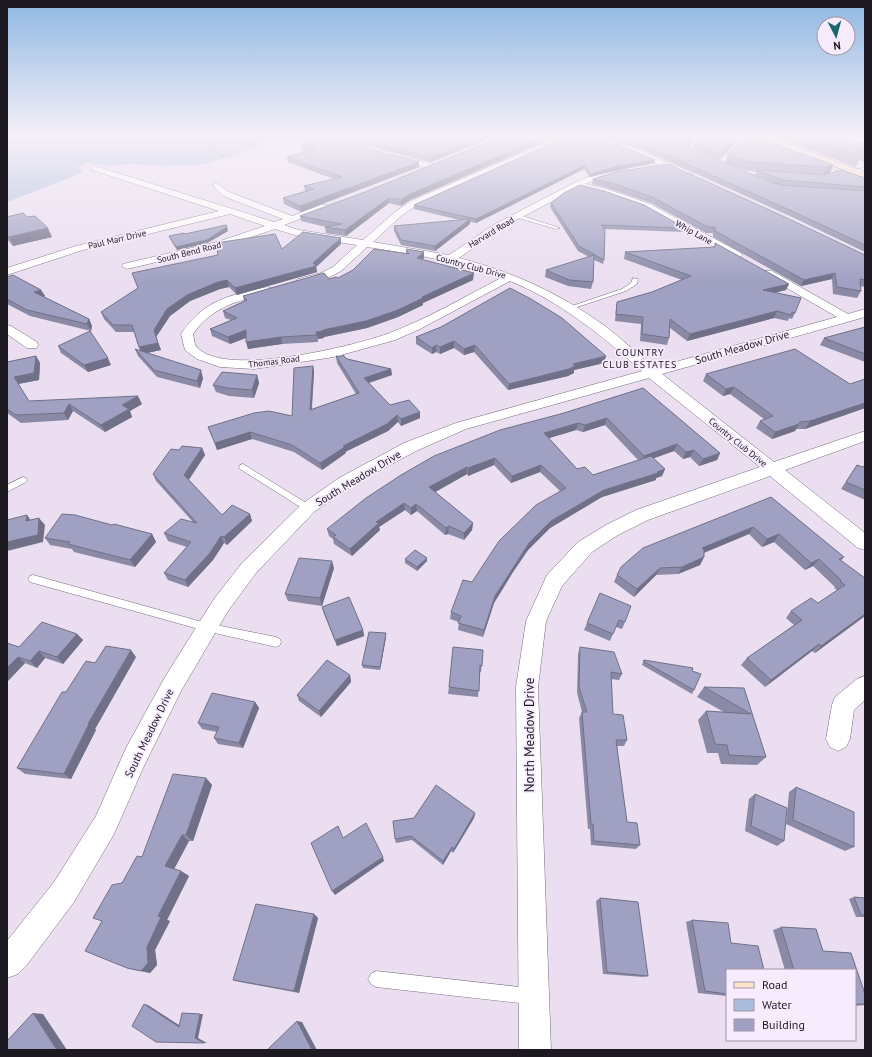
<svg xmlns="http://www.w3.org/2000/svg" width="872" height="1057" font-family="'PT Sans',sans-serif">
<rect width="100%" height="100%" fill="#eadef0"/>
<path fill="#abbddc" d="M7,135h271l-25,14 -44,14 -12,2 -34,1 -32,-2 -23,2 -21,-3 -4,1 2,1 -6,2 2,1 1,5 -75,29z"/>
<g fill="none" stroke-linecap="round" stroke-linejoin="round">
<defs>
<g id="service">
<path d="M697,135h4l-11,15 6,2 -1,2 -9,-4z"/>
<path d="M736,135h6l16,8 -3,1z"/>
<path d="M734,147l3,1 -15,15 7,3v2l-11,-4v-2z"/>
<path d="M818,165l47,16v2l-47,-16z"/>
<path d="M865,168v2l-18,3 -2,-1z"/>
<path d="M738,170l29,3 2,1 -2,1 -30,-3z"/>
<path d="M515,215h4l41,13 -4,1 -41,-12z"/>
<path d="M633,278l5,1 -1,5 -11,7 -55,18 -5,-1 56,-19 9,-6z"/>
<path d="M243,464l68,42 1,2 -1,2h-6l-65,-41 -1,-2 1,-2z"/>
<path d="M23,477l3,1 1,2 -1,2 -19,10v-7z"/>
<path d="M33,575l173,48 70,14 4,2 1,3 -1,3 -4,2 -70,-16 -176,-49 -2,-3 2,-3z"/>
<path d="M376,971l153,17 6,2 2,6 -2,6 -6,2 -153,-17 -5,-3 -3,-5 3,-5z"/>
</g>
<g id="minor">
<path d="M563,135c41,0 69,11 105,28 8,3 19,6 25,12l-4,2h-3l-68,-30 -46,-11 -155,69 -16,11 -28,26 76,13 46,-31 79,-41 19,-8 31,-5h3v4l-29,5 -13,5 25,6 40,14 91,49 1,2 -1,2h-8l-89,-49 -40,-14 -26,-6 -77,40 -42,30c54,14 100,35 146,68 17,13 33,28 49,42l183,-51 -73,-42 -1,-2 1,-2h8l76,43 17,-5v8l-203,57 112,88 91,-31v10l-80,29 80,63v17l-7,-2 -88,-72 -122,44 -30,15 -26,17 -30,34 -16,35 -8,66 13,363h-32l-3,-363 10,-66 21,-46 31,-33 28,-17 30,-15 124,-43 -111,-89 -183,51 -50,22 -65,35 -37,26 -58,61 -28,38 -47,80 -37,75 -30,68 -40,68 -48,64 -8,8 -11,4v-37l47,-59 42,-66 30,-68 39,-71 49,-78 28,-36 60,-59 37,-26 65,-35 52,-20 186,-52c-41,-36 -81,-69 -132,-90l-90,48 -25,11 -61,17 -80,12 -34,-2 -23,-8 -12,-9 -4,-16c24,-35 47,-38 86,-47l4,1 2,2 -2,2c-30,8 -59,14 -78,42 1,3 1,9 3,12 25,33 157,0 191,-12 38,-14 77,-37 114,-56 -43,-17 -89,-24 -134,-31l-26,24 -12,6 -27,7 -4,-1 -2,-2 2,-2 23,-6 12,-6 24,-22 -59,-9 -23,-7 -51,17 -97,23 -5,-3 1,-2 94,-22 48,-16 -35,-12 -8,2 -139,34 -76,25v-7l69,-22 143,-35 -127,-41v-4h3l179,56 9,-3 -60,-23 -11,-11 4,-2 13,9 63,24 29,-11h6l1,2 -1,2 -43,16 15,5 64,10 32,-28 16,-11z"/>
<path d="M392,155h3l39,9 1,2 -4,2h-3l-36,-9z"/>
<path d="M7,325l4,1 26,16 1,3 -1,3h-10l-20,-14z"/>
<path d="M865,676v24l-11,10 -4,29 -4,8 -8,4 -8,-4 -4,-8 6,-34 3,-8 22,-18z"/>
</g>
<path id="secondary" d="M752,135h13l100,37v6z"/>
</defs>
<use href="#service" stroke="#776c7d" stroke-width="1"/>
<use href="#minor" stroke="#776c7d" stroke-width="1"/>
<use href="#secondary" stroke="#776c7d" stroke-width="1"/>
<g stroke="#837b87" stroke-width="1" stroke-dasharray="2 1" stroke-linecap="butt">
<path d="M237,144l22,2"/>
<path d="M211,151h4l9,7"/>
<path d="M192,157l7,8"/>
</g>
<use href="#service" fill="#fff" fill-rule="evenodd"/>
<use href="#minor" fill="#fff" fill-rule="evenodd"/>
<use href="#secondary" fill="#ffe3ce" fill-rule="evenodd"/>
</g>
<g fill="#8a8aa7" fill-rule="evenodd">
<path d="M320,135h179l-68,27 -73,-18 -1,2 62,21 -118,45 -17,-8 -1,-6 22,-7 -1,-5 30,-7 -46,-17 -1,-5 20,-5 -5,-2 -1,-5z"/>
<path d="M506,135h53l-149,65 -9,6 -12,-3 -43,33 -20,-3 -1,-6h1l-25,-6 -1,-5 65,-24z"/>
<path d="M571,135l84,25 -1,3 -40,8 -24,6 -6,-8 -108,54 -6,-1v2l-35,27 -34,-6 -7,-14v-5l66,-6 -46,-11v-4z"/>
<path d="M580,135h115l-7,12 5,2 1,-5 6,-9h24l-7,7 20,-3 -2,5 -16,15 -17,-6 68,29 4,1 -19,-8 1,-4 -11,-1 -20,-7 2,-8 106,10 -3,8 -6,2 41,3v74l-75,-36 -149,-67 -37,-11z"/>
<path d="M779,135h51l22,9 13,-2v20l-6,-2 -3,7 -78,-29z"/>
<path d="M616,172l249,83v32l-5,-1 1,5 -4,7 -24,-4 -1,-15 -31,7 -88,-49v-4h-7l-55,-30 -41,-14 -18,-5 1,-5z"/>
<path d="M551,203l134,25 -1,4 -80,-3v31l-1,4 -9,-4 -1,22 -2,7 -23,-3 -23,-9 1,-7 43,-13 -11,-6 -28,-44z"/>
<path d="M7,217h20l25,20 -39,9 -6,-7z"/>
<path d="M227,227l1,4 -21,12 -30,7 -7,-11 -1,-3 16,-2z"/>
<path d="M715,243l71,47 -11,3 20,20 -3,6 -3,-1 -1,3 -14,-3 -87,23 -17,-13 -1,10 -2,7 -27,-4 1,-17 -26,-3 1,-12 1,-7 35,-10 30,-12 -58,-21 1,-7 89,-5z"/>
<path d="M341,244l-25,23 1,5 -80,23 -8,-8 -9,2 -30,12 -20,15 -14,21 5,13 -14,3 56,25 -3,10 -43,-11 -19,-21 -3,-7 5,2 -6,-19h-18l-12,-13 -3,-7 181,-63z"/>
<path d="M406,249l18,3v6l-2,2 51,20 -50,23v2l-25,12 -31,11 -43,9v1l-6,1v3l-36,2 -34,5 -2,-11 -16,6 -18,-8 -2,-7 21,-9 -6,-2 -2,-7 21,-10 -1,-5 86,-17 9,-1 68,-25z"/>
<path d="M7,277l34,13 4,6 -1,1 45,22 3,7 -1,5 -61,-15 -23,-12z"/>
<path d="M441,327l163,36 -30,7v3l-6,3 -60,14 -34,-38 -10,3 -10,-7 -14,6 -4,-2 -4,2 -16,-10v-7z"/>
<path d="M865,327v35l-45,-17 4,-7z"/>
<path d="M58,346l53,19 -23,7 -27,-19z"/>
<path d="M36,356l4,7 -1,17 -21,4 11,17 113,3 -12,7 2,6 -27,15 -32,-21 -5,9 -47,3 -14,-10v-51z"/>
<path d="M336,356l55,13 1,6 -23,8 21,22 30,7v6l-19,8 -3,-4 -10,9 -43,21 1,1 -24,17 -28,-18 -42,-13 -35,11 -9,-23 84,-11 21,-50 1,6 -2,37 44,-15 -19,-31z"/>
<path d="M706,374l144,10 15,-5v29l-60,21h-9l-1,2 -23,8 -16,-11 4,-7 4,-2 -34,-25 -7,2 -20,-15z"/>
<path d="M257,375l2,8 -5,15 -25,-2 -13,-4 -3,-7z"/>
<path d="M643,388l77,65 -3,7 -18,6 -9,-9 -7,2 -9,-8 -21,7 12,11 -3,7 -6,2v2l-54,17 -52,31 -22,22 -15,22 -19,31 -11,34 -25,-7 1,-8 -9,-3 1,-7 21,-30 88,-91 -20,-19 -29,11 -17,-18 -26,11 -1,-2 -32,18 38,31 -1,7 -8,10 -16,-6 -3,1 -28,-24 -6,4 -6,-5 -26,17 1,3 -28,26 -18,-12 -1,-5 -4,-3 -2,-7 237,-116zM605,425l33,35 -45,15 -16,-6 -28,-31 27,-8 7,2z"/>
<path d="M202,448l3,7 -16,25 33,35 28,-1 2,7 -25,24 -3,-2 -11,17 -25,27 -20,-7 -4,-7 23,-26 -19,-6 -4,-8 29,-11 -37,-41 -3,-7 26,-24z"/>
<path d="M857,465l5,2 3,-1v34l-24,-11z"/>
<path d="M771,497l73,60 -3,4 24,55 -50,37 -3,-2 -47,36 -24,-22 6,-7 47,-33 -8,-7 5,-7 27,-8 19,-13 -3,-2 1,-1 -22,-21 -8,4 -31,-28 -12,5 -13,-13 -45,19v4l-4,8 -22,9 -22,1 -22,22 -20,-15 3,-7z"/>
<path d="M112,525l40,9 4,8 -21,25 -61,-15 -2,-3 -22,-4 -5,-7z"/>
<path d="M405,559l22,2 -10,10 -12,-8z"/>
<path d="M334,568l-12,38 -34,-5 -3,-7z"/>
<path d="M600,593l25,29 -3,7 -6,-2 -6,14 -26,-11z"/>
<path d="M322,607l41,23 1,6 -27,10 -13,-32z"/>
<path d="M77,634l6,6 -20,24 -18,-6 -8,10 -12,-5 -18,19v-39l12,4z"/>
<path d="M386,637l-6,33 -17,-2 -1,-3z"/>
<path d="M580,647l42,27 -3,6 -8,-1 2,35 14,26 -3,6h-7l10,76 13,23 -4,4 -45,-4 -1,-16h-2l-9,-111 3,-6 -5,-19 1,-39z"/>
<path d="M483,650l-2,22h-1l-2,25 -30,-3 1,-7z"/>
<path d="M136,657l-41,72 1,1 -25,49 -46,-5 -8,-6 49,-76 29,-29z"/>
<path d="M644,660l50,30 -2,4 -50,-29z"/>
<path d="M350,675l1,7 -30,35 -22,-16 -2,-6z"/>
<path d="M704,687l40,1 22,69 -9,8 -36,-1 -3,-11h-11l-9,-33 8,-9 18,1 -27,-15z"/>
<path d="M255,702l4,6 -16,40 -25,-4 -4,-6 3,-6 -15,-3 -4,-6z"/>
<path d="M206,778l6,7 -19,56h-4l-15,28 7,2 8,5 -22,44 3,1 -15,29 2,15 -7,8 -23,-5 -25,-47 20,-38 20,-26z"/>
<path d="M796,787l58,60 -9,4 -59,-27 3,-32z"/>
<path d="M755,794l29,47 -7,5 -32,-15 4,-32z"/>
<path d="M475,813l-1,5 -21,35 -2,-2 -8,14 -31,-25 -16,3 -1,-4z"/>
<path d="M854,897l11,1v19h-9l-7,-18z"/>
<path d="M600,898l48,78 -5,1 -40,-3 -7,-73z"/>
<path d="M314,914l4,4 -19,75 -59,-11 -7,-2z"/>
<path d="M692,920l35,50v26l-29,-3 -12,-71z"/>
<path d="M781,927l35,2 7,22 28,2 14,41v11l-10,1v-36h-70l-12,-40z"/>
</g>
<g fill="#707188">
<path d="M487,135h12l-68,27v-5z"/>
<path d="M548,135h11l-149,65 -9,6v-6l9,-6z"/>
<path d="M694,135h1l-9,16 1,-5z"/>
<path d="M720,135h4l-13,13 2,-5z"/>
<path d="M737,139l-2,5 -16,15 1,-5z"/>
<path d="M655,160l-1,3 -40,8 -24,6v-3l24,-7z"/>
<path d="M419,162v5l-118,45 -1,-6z"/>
<path d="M585,165l-1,4 -108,54v-4z"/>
<path d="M833,165l-3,8 -7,2 3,-8z"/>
<path d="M389,198v5l-43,33 -1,-6z"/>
<path d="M470,219v5l-35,27v-5z"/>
<path d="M227,227l1,4 -21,12 -30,7 -1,-3z"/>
<path d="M48,228l4,9 -39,9 -4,-9z"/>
<path d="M341,238v6l-25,23 1,5 -80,23 -2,-7 78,-25z"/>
<path d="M424,252v6l-7,7v-7z"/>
<path d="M474,273l-1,7 -50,23v2l-25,12 -31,11 -43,9v1l-6,1 -1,-4 -1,-3 106,-35z"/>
<path d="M835,273l-3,6 -31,7 3,-6z"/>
<path d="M227,280l2,7 -9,2 -30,12 -20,15 -14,21 5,13 -19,4 -3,-7 15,-17 13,-21 20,-14 31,-13z"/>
<path d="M789,284l-3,6 -26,6 3,-6z"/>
<path d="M41,290l4,6 -7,3 -4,-7z"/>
<path d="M777,311l-3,7 -87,23 3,-7z"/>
<path d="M89,319l3,7 -1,5 -4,-7z"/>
<path d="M246,330l2,7 -18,7 -2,-7z"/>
<path d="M281,337l1,7 -34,5 -2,-7z"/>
<path d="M454,341v7l-14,6v-7z"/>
<path d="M436,345v7l-4,2v-6z"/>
<path d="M475,345l-1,7 -10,3v-6z"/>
<path d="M36,356l4,7 -1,17 -21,4 -4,-7z"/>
<path d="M606,356l-2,7 -30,7v3l-6,3 -60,14 1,-6 64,-20z"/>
<path d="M108,358l3,7 -23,7 -4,-7z"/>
<path d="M313,366l1,6 -3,45 -1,-7z"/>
<path d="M391,369l1,6 -27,9 -1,-6z"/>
<path d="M201,370l2,8 -3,10 -3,-7z"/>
<path d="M257,375l2,8 -5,15 -2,-8z"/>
<path d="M734,387l-4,7 -7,2 3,-7z"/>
<path d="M138,396l4,8 -12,7 2,6 -27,15 -4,-7 21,-20z"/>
<path d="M865,403v5l-60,21 5,-8z"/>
<path d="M69,404l4,7 -5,9 -4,-7z"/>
<path d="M420,412v6l-19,8v-7z"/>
<path d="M397,415l1,7 -10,9 -43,21 1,1 -24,17 -2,-7 23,-17z"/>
<path d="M607,418l-2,7 -22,7 2,-7z"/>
<path d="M578,423l-2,7 -33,10 1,-7z"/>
<path d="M799,424l-4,7 -23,8 3,-7z"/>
<path d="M250,432l2,7 -35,11 -2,-7z"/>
<path d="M677,444l-3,7 -33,12 3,-7z"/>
<path d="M202,448l3,7 -18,27 -3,-7z"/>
<path d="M694,450l-4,7 -7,2 3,-7z"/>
<path d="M720,453l-3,7 -18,6 4,-7z"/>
<path d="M495,458l-1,7 -26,11v-8z"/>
<path d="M541,465l-1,7 -29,11 1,-7z"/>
<path d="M467,467v7l-37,21 -1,-8z"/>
<path d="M665,469l-3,7 -6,2v2l-54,17 -52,31 -22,22 -15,22 -19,31 -11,34 1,-7 11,-34 20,-31 14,-22 22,-22 53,-31z"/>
<path d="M404,503l1,7 -26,17 1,3 -28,26 -2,-7 26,-27z"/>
<path d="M416,504l1,7 -6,4v-7z"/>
<path d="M250,514l2,7 -25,24 -3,-8z"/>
<path d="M27,515l5,7 -6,-1z"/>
<path d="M39,518l6,7 -2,17 -36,9v-9z"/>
<path d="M473,523l-1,7 -8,10v-7z"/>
<path d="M449,526l-1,8 -3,1 1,-7z"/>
<path d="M753,527l-4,7 -51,21 4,-7z"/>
<path d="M152,534l4,8 -21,25 -5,-7z"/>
<path d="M779,534l-5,8 -12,5 5,-8z"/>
<path d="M221,536l3,7 -11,17 -25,27 -3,-7z"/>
<path d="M704,557l-4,8 -22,9 4,-7z"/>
<path d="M427,558v3l-10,10v-4z"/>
<path d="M819,559l-6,7 -8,4 6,-7z"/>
<path d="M332,561l2,7 -12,38 -2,-8z"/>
<path d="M660,568l-4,7 -22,22 3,-8z"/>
<path d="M865,614v2l-50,37 6,-7z"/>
<path d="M363,630l1,6 -27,10 -2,-6z"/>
<path d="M386,633v4l-6,33v-3z"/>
<path d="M77,634l6,6 -20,24 -6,-7z"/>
<path d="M819,644l-7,7 -47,36 6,-7z"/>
<path d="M131,650l5,7 -41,72 1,1 -25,49 -7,-5 24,-50z"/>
<path d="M39,651l6,7 -8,10 -7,-7z"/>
<path d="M18,657l7,6 -18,19v-14z"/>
<path d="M350,675l1,7 -30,35 -2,-6z"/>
<path d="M255,702l4,6 -16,40 -4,-5z"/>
<path d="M206,778l6,7 -19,56 -7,-6z"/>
<path d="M475,813l-1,5 -21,35 1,-4z"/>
<path d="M182,835l7,6 -16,30 -8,-5z"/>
<path d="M452,847l-1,4 -8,14v-4z"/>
<path d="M383,857l1,4 -49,34 -3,-4z"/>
<path d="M181,871l8,5 -22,44 3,1 -15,29 2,15 -7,8 -9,-2 6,-24 11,-31z"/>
<path d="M314,914l4,4 -19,75 -5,-2z"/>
<path d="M144,1004l4,1 34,22h-3z"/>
<path d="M33,1013l10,1 24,36h-10z"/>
<path d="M200,1014h3l-5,24 9,5h-3l-9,-5z"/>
<path d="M297,1021l5,1 15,28h-5z"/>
</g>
<g fill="#a0a1c2" stroke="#707188">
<path d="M320,135h167l-56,22 -73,-17 -2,1 1,5 62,16 -119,44 -17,-8 31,-9 -10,-3 38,-9 -55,-20 30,-8 -16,-4z"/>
<path d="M506,135h42l-138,59 -9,6 -12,-2 -44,32 -20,-3 17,-3 -42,-8 65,-24z"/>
<path d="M571,135h6l41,10 37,15 -41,7 -24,7 -5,-9 -109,54 -62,-14z"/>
<path d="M612,135h82l-7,11 83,36 12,3 83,6v54l-73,-34 -150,-67z"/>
<path d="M700,135h20l-7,8 24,-4 -17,15 -26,-10z"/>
<path d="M801,135h29l21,7 1,2 13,-2v7l-12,-4 8,12z"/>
<path d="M755,137l78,28 -7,2 -78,-5 -21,-7 17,-16z"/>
<path d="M668,164l119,54 78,37v25l-5,-1 1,12 -24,-4 -2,-14 -31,7 -89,-49v-4h-7l-56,-30 -40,-14 -19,-4 23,-7z"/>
<path d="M757,170l68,5 16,-5 24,8v9l-82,-7z"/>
<path d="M580,185l24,6 40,14 41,23 -84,-3 4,5 -1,30 -25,-14 -28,-43 13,-10z"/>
<path d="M23,213l4,4 8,-1 13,12 -39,9 -2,-2v-18z"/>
<path d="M470,219l-35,27 -34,-6 -7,-14z"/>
<path d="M226,225l1,2 -20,13 -31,7 -7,-11 15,-3 1,1z"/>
<path d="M303,232l38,6 -28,25 3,3 -81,22 -8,-8 -9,2 -31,13 -20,14 -13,21 4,13 -19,4 -7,-22h-19l-12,-13 37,-24 -6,-15 86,-18 -2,-12 59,-9 7,15z"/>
<path d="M715,243l74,41 -26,6 38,8 -6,15 -3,-1 -1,3 -14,-4 -87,23 -20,-15 -1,19 -27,-4 1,-17 -27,-3 1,-12 35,-10 39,-16 -66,-24 90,-5z"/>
<path d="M374,249l35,5 -3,-5 18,3 -7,6 57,15 -52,24 1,1 -25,12 -32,11 -43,9v1l-7,1 1,3 -36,2 -35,5v-12l-18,7 -18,-8 27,-11 -14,-7 24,-11 -4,-4 81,-23 5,6 7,-2 2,1 15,-8z"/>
<path d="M594,255l-1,27 -24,-2 -23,-10z"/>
<path d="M13,275l28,15 -7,2 55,27 -2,5 -60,-14 -20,-11v-22z"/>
<path d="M510,288l21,11 31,19 44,38 -33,8 2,2 -6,3 -60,15 -34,-39 -11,4 -10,-8 -14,6 -4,-2 -4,3 -16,-11 25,-10z"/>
<path d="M865,327v27l-41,-16z"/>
<path d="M90,331l18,27 -24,7 -26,-19z"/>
<path d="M135,349l66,21 -4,11 -43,-11z"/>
<path d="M795,349l55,35 15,-5v24l-55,18 -10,1 -1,2 -24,8 -15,-11 13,-5 -39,-29 -8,2 -20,-15z"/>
<path d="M343,355l4,4 44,10 -27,9 26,27 19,-5 11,12 -19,7 -4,-4 -10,9 -44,22 2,1 -25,16 -28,-18 -42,-13 -35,11 -7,-16 46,-14 15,-2 23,5 2,-48 19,-2 -3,44 49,-17 -23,-37 5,1z"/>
<path d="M36,356l-2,17 -20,4 15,24 109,-5 -16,9 7,4 -28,16 -32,-21 -5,9 -48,2 -9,-6v-47z"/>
<path d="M222,372l35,3 -5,15 -25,-2 -14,-3z"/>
<path d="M643,388l77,65 -17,6 -9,-9 -8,2 -9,-8 -33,12 -37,-38 -22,7 -7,-2 -34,10 33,36 8,-2 8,8 58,-19 14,13 -8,3 1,1 -54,17 -53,31 -22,22 -14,22 -20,31 -11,34 -26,-7 3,-7 -10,-4 12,-32 9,2 27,-41 37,-36 30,-17 -25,-23 -29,11 -17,-18 -27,10 -1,-1 -38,20 44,36 -9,10 -15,-7 -3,2 -30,-24 -5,4 -7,-5 -28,19 3,1 -29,26 -17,-12 3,-2 -9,-6 39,-31 35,-23 33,-19 66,-26 64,-17z"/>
<path d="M182,446l20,2 -18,27 38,40 10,-10 18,9 -26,23 -3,-1 -11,17 -25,27 -21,-7 27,-31 -27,-9 17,-14 16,4 -44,-49 18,-25 8,1z"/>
<path d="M857,465l5,2 3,-1v24l-19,-8z"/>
<path d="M771,497l73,60 -5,2 26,19v36l-44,32 -2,-2 -48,36 -24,-22 55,-38 -11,-9 20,-13 7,5 27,-18 -5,-4 1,-1 -22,-21 -8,4 -32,-29 -12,5 -14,-12 -51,21 2,2v7l-22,10 -22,1 -23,21 -20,-14 4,-8 22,-19z"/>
<path d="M62,514l13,1 37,10 2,-1 38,10 -22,26 -62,-16 2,-2 -25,-4z"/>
<path d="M27,515l-1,6 13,-3 -1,17 -31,7v-22z"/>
<path d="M415,550l12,8 -10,9 -12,-8z"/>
<path d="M299,558l33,3 -12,37 -35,-4z"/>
<path d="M600,593l31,13 -6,16 -6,-2 -6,14 -26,-11z"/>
<path d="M349,597l14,33 -28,10 -13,-33z"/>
<path d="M42,622l35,12 -20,23 -18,-6 -9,10 -12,-4 -11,11v-25l12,4z"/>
<path d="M369,632l17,1 -6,34 -18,-2z"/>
<path d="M106,646l25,4 -43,74h1l-25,50 -47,-6 45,-76h4l20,-31 9,2z"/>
<path d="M453,647l30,3 -1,16 -2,-1 -1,26 -30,-4z"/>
<path d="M580,647l34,5 8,22 -11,-2 2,42 10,1 4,25h-11l3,23 8,59 10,1 3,22 -46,-4 -1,-17h-2l-9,-112h5l-8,-25z"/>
<path d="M327,660l23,15 -31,36 -22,-16z"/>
<path d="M644,660l49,8 -1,3 9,3 -7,16 -51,-29z"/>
<path d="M704,687l40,1 22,69 -37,-2 -2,-10 -12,-1 -9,-33 45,3z"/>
<path d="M212,693l43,9 -16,41 -25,-5 5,-11 -21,-4z"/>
<path d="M173,774l33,4 -20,57h-4l-17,31 16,5 -23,45 3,1 -14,30 1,16 -7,8 -14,-3 -42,-17 17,-30 -9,-3 19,-33 10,-2 15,-27 5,1z"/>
<path d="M436,785l39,28 -21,36 -2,-2 -9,14 -32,-25 -16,3 -2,-18 21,-3z"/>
<path d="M796,787l58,25v35l-61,-27z"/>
<path d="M755,794l32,14 -3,33 -33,-15z"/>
<path d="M366,823l17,34 -51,34 -21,-48 27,-17 5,12z"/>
<path d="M854,897l11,1v17h-4z"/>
<path d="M600,898l38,4 10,74 -41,-4z"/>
<path d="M256,904l58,10 -20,77 -61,-11z"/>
<path d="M692,920l36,3 3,20 27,3 6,24h-37v24l-22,-3z"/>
<path d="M781,927l35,2 7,22 28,2 14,41v10h-10v-34h-61z"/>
<path d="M144,1004l35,23 3,-14 18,1 -5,24 9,5 -48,-1 -24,-16z"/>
<path d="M33,1013l24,37h-50v-9z"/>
<path d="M297,1021l15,29h-45z"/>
</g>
<linearGradient id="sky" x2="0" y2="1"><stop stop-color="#8fb8e3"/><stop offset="0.48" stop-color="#f6f0f8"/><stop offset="1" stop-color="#f6f0f8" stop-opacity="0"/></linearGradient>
<rect width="872" height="283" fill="url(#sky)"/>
<g text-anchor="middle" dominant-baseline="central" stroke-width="3.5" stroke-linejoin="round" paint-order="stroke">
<g font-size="9" fill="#1d1920" stroke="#f7ebfe">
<text transform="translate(491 232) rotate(-31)">Harvard Road</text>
<text transform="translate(694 232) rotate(29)">Whip Lane</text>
<text transform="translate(117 239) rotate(-13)">Paul Marr Drive</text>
<text transform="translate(189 252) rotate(-14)">South Bend Road</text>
<text transform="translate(471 266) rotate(15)">Country Club Drive</text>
<text transform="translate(274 361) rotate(-7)">Thomas Road</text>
<text transform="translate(738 442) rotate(39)">Country Club Drive</text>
</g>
<g font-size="10" letter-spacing="1" fill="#1d1920" stroke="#f7ebfe">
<text x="640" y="352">COUNTRY<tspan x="640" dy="12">CLUB ESTATES</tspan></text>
</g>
<g font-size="11" fill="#1d1920" stroke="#f7ebfe">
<text transform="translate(742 347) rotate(-16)">South Meadow Drive</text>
<text transform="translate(358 478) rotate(-31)">South Meadow Drive</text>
<text transform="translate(149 733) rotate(-64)">South Meadow Drive</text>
</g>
<g font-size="13" fill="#1d1920" stroke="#f7ebfe">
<text transform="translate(529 735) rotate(-90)">North Meadow Drive</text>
</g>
</g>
<rect width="872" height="1057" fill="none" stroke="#1d1920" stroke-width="16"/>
<rect x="726" y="969" width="130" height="72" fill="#f7ebfe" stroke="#a097a5"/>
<rect x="734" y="982" width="20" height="6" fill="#ffe3ce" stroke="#a097a5"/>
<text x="762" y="989" font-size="12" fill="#1d1920">Road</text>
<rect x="734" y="999" width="20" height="12" fill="#abbddc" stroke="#a097a5"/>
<text x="762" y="1009" font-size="12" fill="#1d1920">Water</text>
<rect x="734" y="1019" width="20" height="12" fill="#a0a1c2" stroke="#a097a5"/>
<text x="762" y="1029" font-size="12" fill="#1d1920">Building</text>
<g transform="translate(836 36) rotate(174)"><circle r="19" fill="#f7ebfe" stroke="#a097a5"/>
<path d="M0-3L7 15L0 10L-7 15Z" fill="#19676c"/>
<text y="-6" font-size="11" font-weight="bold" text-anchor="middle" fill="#1d1920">N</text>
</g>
</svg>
